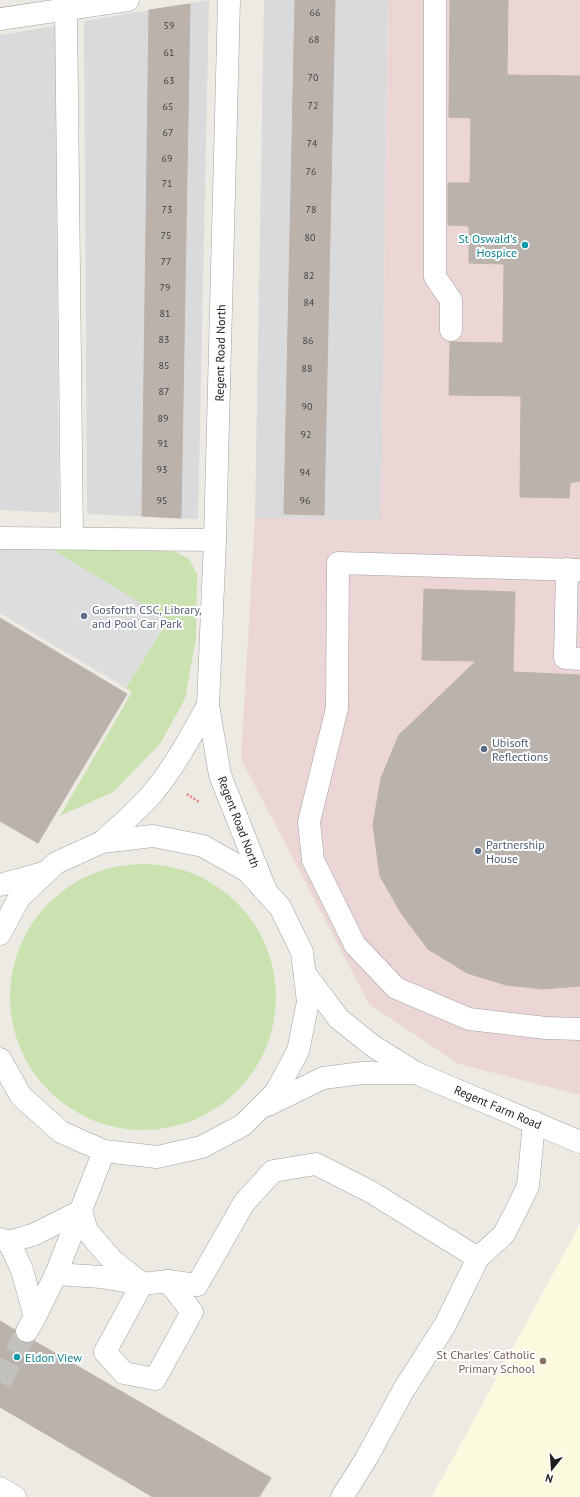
<svg xmlns="http://www.w3.org/2000/svg" width="580" height="1497" font-family="'PT Sans',sans-serif">
<rect width="100%" height="100%" fill="#edeae4"/>
<g fill="#dbdada">
<path d="M209,0l-11,519 -111,-5 -3,-493z"/>
<path d="M264,0h124l-7,520 -126,-2z"/>
<path d="M55,26l4,487 -59,-3v-475z"/>
</g>
<path fill="#ecd5d5" d="M388,0h192v1095l-121,-31 -90,-60 -128,-245 14,-241 126,2z"/>
<path fill="#fbfadf" d="M580,1224v273h-148z"/>
<g fill="#cae2af">
<path d="M51,549l121,1 17,9 8,15 -1,64 -11,61 -25,45 -47,48 -53,24 72,-124 -6,-4 42,-68z"/>
<circle cx="143" cy="997" r="133"/>
</g>
<path fill="#ddd" d="M0,548l51,1 117,70 -42,69 -126,-75z"/>
<g fill="#bab3ad" stroke="#bdb1a8">
<path d="M295,0h40l-11,515 -40,-1z"/>
<path d="M450,0h58l-1,75 73,1v405l-10,2 -1,15 -49,-1 1,-101 -72,-1 1,-53 53,1 1,-79 -35,-1v-37l-21,-1v-42h22l1,-65 -22,-1z"/>
<path d="M190,4l-9,514 -39,-2 7,-506z"/>
<path d="M424,589l91,3 -2,80 67,3v311l-37,3 -37,-4 -39,-12 -39,-24 -27,-36 -21,-37 -7,-51 8,-47 18,-43 77,-74 -54,-1z"/>
<path d="M0,618l127,76 -89,149 -38,-22z"/>
<path d="M0,1321l15,9 1,7 4,5 7,1 7,-2 237,137 -12,19h-106l-153,-90z"/>
</g>
<g fill="none" stroke-linecap="round" stroke-linejoin="round">
<path stroke="#c3c1bc" stroke-width="22" stroke-dasharray="22 11" stroke-linecap="butt" d="M0,1382l27,-51"/>
<defs>
<g id="minor">
<path d="M229,0l-14,540 -7,165 12,70 46,116"/>
<path d="M435,0v277l16,23v30"/>
<path d="M66,9l6,529"/>
<path d="M0,19l128,-19"/>
<path d="M0,538l215,2"/>
<path d="M567,569l-2,89 15,1"/>
<path d="M580,570l-242,-7 -1,145 -28,114 4,38 42,85 41,43 73,31 77,9 34,1"/>
<path d="M102,842c16,-15 34,-30 49,-47 23,-27 40,-59 57,-90"/>
<path d="M0,885l43,-12"/>
<path d="M0,934l19,-36 37,-35 46,-21 51,-6 50,10 44,25 33,36 22,45 6,50 -10,49 -22,41 -33,33 -41,22 -45,10 -53,-6 -43,-19 -40,-36 -21,-37"/>
<path d="M305,974l34,45 34,27 43,27 164,69"/>
<path d="M268,1105l55,-27 39,-5h54"/>
<path d="M0,1239l9,3 13,28 13,47 -8,14"/>
<path d="M9,1242l26,-8 46,-23 6,20 26,30 27,21"/>
<path d="M56,1274l45,3 41,7 26,-3 29,4 47,-82 29,-32 43,-7 55,28 107,66"/>
<path d="M142,1284l-37,68 19,21 31,6 37,-67 -24,-31"/>
<path d="M35,1317l21,-43 48,-123"/>
<path d="M0,1488l15,9"/>
<path d="M342,1497l24,-38 37,-68 42,-66 33,-67 26,-24 12,-23 12,-25 6,-64"/>
</g>
</defs>
<use href="#minor" stroke="#a1a1a1" stroke-width="23"/>
<path stroke="#ea8078" stroke-width="2.5" stroke-dasharray="2 2" stroke-linecap="butt" d="M187,794l12,8"/>
<use href="#minor" stroke="#fff" stroke-width="22"/>
</g>
<g fill="#0f9aa8" stroke="#fff" stroke-width="1.5">
<circle cx="525" cy="245" r="4"/>
<circle cx="17" cy="1357" r="4"/>
</g>
<g fill="#5c6f8a" stroke="#fff" stroke-width="1.5">
<circle cx="84" cy="616" r="4"/>
<circle cx="484" cy="749" r="4"/>
<circle cx="478" cy="851" r="4"/>
</g>
<circle fill="#8d6e63" stroke="#fff" stroke-width="1.5" cx="543" cy="1361" r="4"/>
<g text-anchor="middle" dominant-baseline="central" stroke-width="4" stroke-linejoin="round" paint-order="stroke">
<g font-size="10" fill="#444241">
<text x="315" y="12">66</text>
<text x="169" y="25">59</text>
<text x="314" y="39">68</text>
<text x="169" y="52">61</text>
<text x="313" y="77">70</text>
<text x="169" y="80">63</text>
<text x="313" y="105">72</text>
<text x="168" y="106">65</text>
<text x="168" y="132">67</text>
<text x="312" y="143">74</text>
<text x="167" y="158">69</text>
<text x="311" y="171">76</text>
<text x="167" y="183">71</text>
<text x="167" y="209">73</text>
<text x="311" y="209">78</text>
<text x="166" y="235">75</text>
<text x="310" y="237">80</text>
<text x="166" y="261">77</text>
<text x="309" y="275">82</text>
<text x="165" y="287">79</text>
<text x="309" y="302">84</text>
<text x="165" y="313">81</text>
<text x="164" y="339">83</text>
<text x="308" y="340">86</text>
<text x="164" y="365">85</text>
<text x="307" y="368">88</text>
<text x="164" y="391">87</text>
<text x="307" y="406">90</text>
<text x="163" y="418">89</text>
<text x="306" y="434">92</text>
<text x="163" y="443">91</text>
<text x="162" y="469">93</text>
<text x="305" y="472">94</text>
<text x="162" y="500">95</text>
<text x="305" y="500">96</text>
</g>
<g font-size="12" fill="#0d838f" stroke="#fff" text-anchor="end">
<text x="517" y="238">St Oswald's<tspan x="517" dy="14">Hospice</tspan></text>
<text x="25" y="1357" text-anchor="start">Eldon View</text>
</g>
<g font-size="12" fill="#1d1d1d" stroke="#fff">
<text transform="translate(220 353) rotate(-89)">Regent Road North</text>
<text transform="translate(239 822) rotate(69)">Regent Road North</text>
<text transform="translate(498 1107) rotate(23)">Regent Farm Road</text>
</g>
<g font-size="12" fill="#4e5e75" stroke="#fff" text-anchor="start">
<text x="92" y="609">Gosforth CSC, Library,<tspan x="92" dy="14">and Pool Car Park</tspan></text>
<text x="492" y="742">Ubisoft<tspan x="492" dy="14">Reflections</tspan></text>
<text x="486" y="844">Partnership<tspan x="486" dy="14">House</tspan></text>
</g>
<g font-size="12" fill="#785e54" stroke="#fff" text-anchor="end">
<text x="535" y="1354">St Charles' Catholic<tspan x="535" dy="14">Primary School</tspan></text>
</g>
</g>
<g transform="translate(552 1469) rotate(197)" stroke="#ffffff" stroke-width="3" paint-order="stroke">
<path d="M0-3L7 15L0 10L-7 15Z" fill="#1d1d1d"/>
<text y="-6" font-size="11" font-weight="bold" text-anchor="middle" fill="#1d1d1d">N</text>
</g>
</svg>
